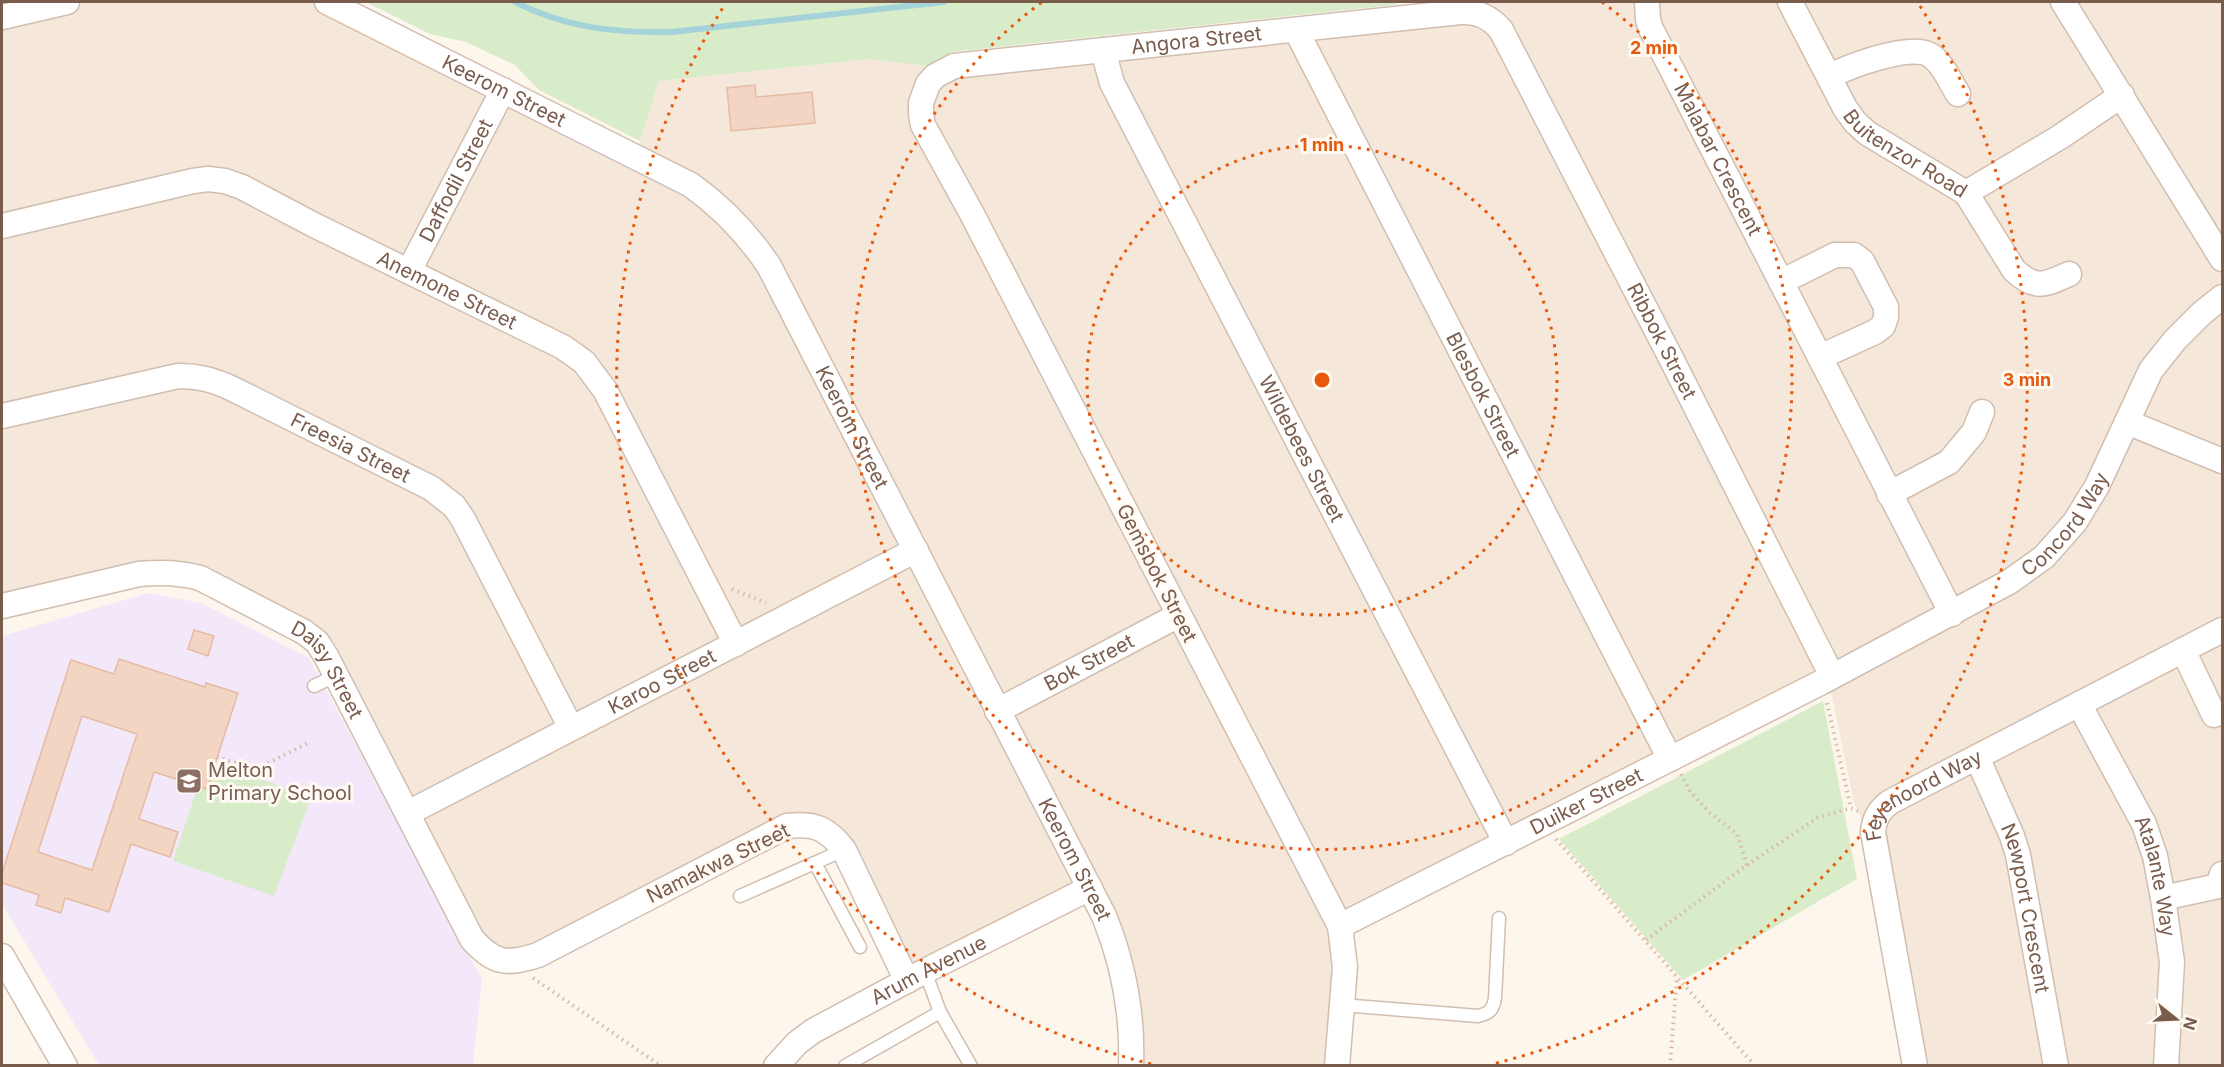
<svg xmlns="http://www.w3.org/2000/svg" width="2224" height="1067" font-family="Inter,sans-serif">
<rect width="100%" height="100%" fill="#fdf6ec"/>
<path fill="#f5e8da" d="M65,2h264l307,152 23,-73 210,-22 73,9 535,-56 6,-10h739v1063h-309l-41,-224 -18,-38 -26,-126 -490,249 -4,139h-201l1,-29 -46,-150 -183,94 -61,-129 -39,-24 -266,129 -43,4 -171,-303 -143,-81 -180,33v-592z"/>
<path fill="#f3e8fa" d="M148,593l53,10 108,55 173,321 -9,86h-374l-97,-161v-268z"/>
<g fill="#d8ecc9">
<path d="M366,2h1035l-8,3 -442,47 -1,9 -15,6 -66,-8 -210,22 -19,60 -101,-51 -24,-25 -49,-23 -36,-8z"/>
<path d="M1823,701l34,178 -174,101 -124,-141z"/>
<path d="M215,763l93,33 3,2 -37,98 -101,-35 25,-75 9,3z"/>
</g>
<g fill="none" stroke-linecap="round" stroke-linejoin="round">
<path stroke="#a5d3da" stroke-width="6" d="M515,2c51,26 100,31 157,30l272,-30"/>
</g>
<g fill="#f3d5c3" stroke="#e6bba3" stroke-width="1.5" fill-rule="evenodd">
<path d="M755,85l1,12 56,-5 3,31 -84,8 -4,-43z"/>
<path d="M194,630l20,6 -6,20 -20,-7z"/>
<path d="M119,659l86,28 1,-4 32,10 -31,96 -53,-17 -15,47 39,13 -8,25 -39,-13 -22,68 -44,-14 -4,15 -25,-8 3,-10 -37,-12v-10l69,-213 43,14zM82,716l55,18 -45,136 -54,-18z"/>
</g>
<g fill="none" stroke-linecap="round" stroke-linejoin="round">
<defs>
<g id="lane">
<path d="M314,686l23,-11"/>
<path d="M815,863l45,84"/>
<path d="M740,896l104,-46"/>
<path d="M925,971l15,41 31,54"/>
<path d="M1342,1005l136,11c12,-3 15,-6 17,-18l4,-80"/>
<path d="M845,1066l95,-54"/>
</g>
<g id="street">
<path id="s1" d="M327,2l364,183c32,23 56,48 78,81l335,650c20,49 29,97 27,150"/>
<path id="s2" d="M1647,2l1,18 3,9 301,585"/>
<path id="s3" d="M1790,2l55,106 10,14 12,11 99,60 48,77c21,20 31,15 55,4"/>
<path d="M2063,2l159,257"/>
<path d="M2,17l65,-15"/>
<path id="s4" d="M1296,30l374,729"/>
<path id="s5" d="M1103,50l9,33 394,760"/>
<path d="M1830,76c20,-10 80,-33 100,-21 13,8 20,27 28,39"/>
<path d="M1966,193l94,-56 62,-42"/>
<path id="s6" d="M2,226l191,-45 15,-2 17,2 17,6 72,38 249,122 21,15 21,28 131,254"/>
<path id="s7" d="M409,271l94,-181"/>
<path d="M1781,282l54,-27h19l8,6 24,46v10l-3,9 -8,6 -55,25"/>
<path id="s8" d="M2,416l176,-40c21,0 36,4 55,13l198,99 23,18 9,13 108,209"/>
<path d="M2127,422l95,39"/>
<path d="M1889,494l60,-32 25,-30 8,-20"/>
<path id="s9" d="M2,606l137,-32c21,-2 40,-2 61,4l104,54 13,10 9,14 146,283c22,25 35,26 66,16l249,-129c28,-3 40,2 57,24l63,131"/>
<path d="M2183,650l31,65"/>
<path id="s10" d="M2079,704l65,120 11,32 8,42 9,64 -6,104"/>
<path id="s11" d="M997,711l182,-96"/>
<path id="s12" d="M1977,757l35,79 6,19 38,211"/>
<path id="s13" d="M408,813l508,-263"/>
<path d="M2163,898l55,-12 4,-12"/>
<path id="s14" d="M1340,926l482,-244 187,-100 35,-25 31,-35 22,-36 54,-116 24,-30 27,-27 20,-16"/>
<path d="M2,956l63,110"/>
<path id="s15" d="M776,1066l21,-23 16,-12 112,-60 165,-83"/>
<path id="s16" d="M1337,1066l8,-99 -5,-41 -368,-712 -49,-89 -2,-11v-11l7,-19 7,-8 19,-10 506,-54c18,-1 30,5 41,18l173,334 158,312"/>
<path id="s17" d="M1915,1066l-42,-234c1,-13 6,-22 17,-30l332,-172"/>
</g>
</defs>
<use href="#lane" stroke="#d1beb0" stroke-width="15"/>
<use href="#street" stroke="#d1beb0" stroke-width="27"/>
<g stroke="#d9b8a5" stroke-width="4" stroke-dasharray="1.5 4.5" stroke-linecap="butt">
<path d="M732,589l34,14"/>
<path d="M1827,703l24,105 7,3"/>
<path d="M217,757l39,12 54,-27"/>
<path d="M1556,839l199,227"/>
<path d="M1747,865l70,-47 34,-10"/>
<path d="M1646,940l101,-75 -10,-31 -27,-21 -19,-20 -10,-19"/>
<path d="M533,978l128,88"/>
<path d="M1670,1066l7,-89"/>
</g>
<use href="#lane" stroke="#fff" stroke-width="12"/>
<use href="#street" stroke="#fff" stroke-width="24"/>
</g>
<g fill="none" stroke="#e8590c" stroke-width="3" stroke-dasharray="3 6">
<circle cx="1322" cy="380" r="235"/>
<path d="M1602 2A470 470 0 1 1 1042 2"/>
<path d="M1151 1064A705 705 0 0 1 724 6M1920 6A705 705 0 0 1 1493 1064"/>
</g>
<defs>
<symbol id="school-square" viewBox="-11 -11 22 22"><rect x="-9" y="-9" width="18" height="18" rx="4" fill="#8d6e63" stroke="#fffaf3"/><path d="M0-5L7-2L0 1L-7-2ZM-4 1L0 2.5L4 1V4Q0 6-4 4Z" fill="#fff"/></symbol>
</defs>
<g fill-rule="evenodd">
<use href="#school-square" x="174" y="766" width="30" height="30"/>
</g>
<g text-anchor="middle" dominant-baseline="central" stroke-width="6" stroke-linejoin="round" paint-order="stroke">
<g font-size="20" fill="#7a5c4d" stroke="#fffaf3">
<text stroke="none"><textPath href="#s16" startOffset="1362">Angora Street</textPath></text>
<text stroke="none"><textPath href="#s1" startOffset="198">Keerom Street</textPath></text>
<text stroke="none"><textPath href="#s3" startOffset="196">Buitenzor Road</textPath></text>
<text stroke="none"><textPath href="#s2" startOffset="174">Malabar Crescent</textPath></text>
<text stroke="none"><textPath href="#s7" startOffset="102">Daffodil Street</textPath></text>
<text stroke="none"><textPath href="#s6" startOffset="476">Anemone Street</textPath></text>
<text stroke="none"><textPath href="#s16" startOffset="2024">Ribbok Street</textPath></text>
<text stroke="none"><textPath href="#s4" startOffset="410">Blesbok Street</textPath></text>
<text stroke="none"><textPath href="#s1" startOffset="702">Keerom Street</textPath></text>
<text stroke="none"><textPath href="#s8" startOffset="369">Freesia Street</textPath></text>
<text stroke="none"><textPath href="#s5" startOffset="446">Wildebees Street</textPath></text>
<text stroke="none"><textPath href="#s14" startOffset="834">Concord Way</textPath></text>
<text transform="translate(1157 573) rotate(63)">Gemsbok Street</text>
<text stroke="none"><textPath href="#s11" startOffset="104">Bok Street</textPath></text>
<text stroke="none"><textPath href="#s9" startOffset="364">Daisy Street</textPath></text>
<text stroke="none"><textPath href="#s13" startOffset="286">Karoo Street</textPath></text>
<text stroke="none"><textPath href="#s17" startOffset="302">Feyenoord Way</textPath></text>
<text stroke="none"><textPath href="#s14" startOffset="276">Duiker Street</textPath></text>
<text stroke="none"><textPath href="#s1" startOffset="1188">Keerom Street</textPath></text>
<text transform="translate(718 863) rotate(-26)">Namakwa Street</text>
<text stroke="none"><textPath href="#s10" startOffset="190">Atalante Way</textPath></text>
<text stroke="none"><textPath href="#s12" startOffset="160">Newport Crescent</textPath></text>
<text stroke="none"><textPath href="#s15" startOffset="182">Arum Avenue</textPath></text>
</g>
<g font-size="20" fill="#785e54" stroke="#fffaf3" text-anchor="start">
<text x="208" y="770">Melton<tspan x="208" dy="23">Primary School</tspan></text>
</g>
</g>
<circle cx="1322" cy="380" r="9" fill="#e8590c" stroke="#fffaf3" stroke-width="3"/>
<g font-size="18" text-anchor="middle" font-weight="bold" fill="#e8590c" stroke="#fffaf3" stroke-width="6" stroke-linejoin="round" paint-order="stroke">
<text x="1654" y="54">2 min</text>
<text x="1322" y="151">1 min</text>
<text x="2027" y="386">3 min</text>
</g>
<rect width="2224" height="1067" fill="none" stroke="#7a5c4d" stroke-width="6"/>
<g transform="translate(2176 1019) rotate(108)" stroke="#fffaf3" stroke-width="4.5" paint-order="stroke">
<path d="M0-4.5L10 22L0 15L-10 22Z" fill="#7a5c4d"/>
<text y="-9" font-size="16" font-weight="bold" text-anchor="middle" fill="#7a5c4d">N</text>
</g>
</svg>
